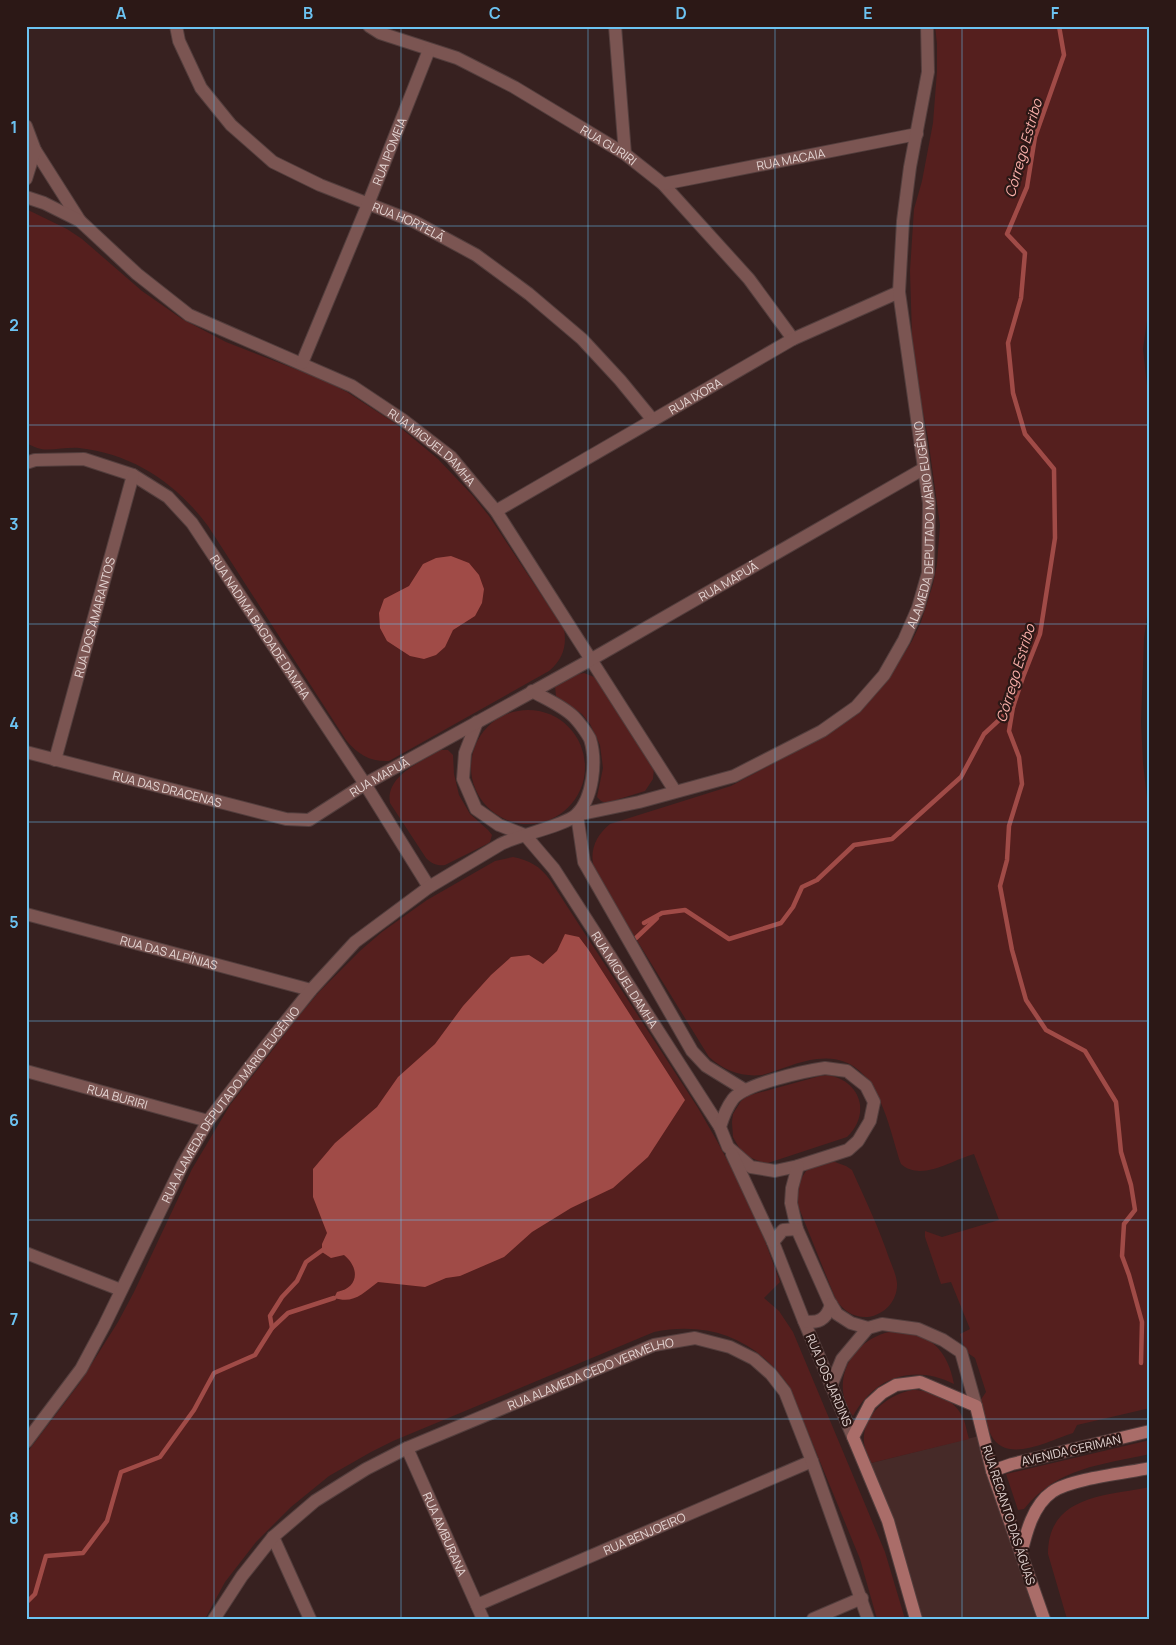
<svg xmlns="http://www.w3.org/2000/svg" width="1176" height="1645" font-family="Manrope,sans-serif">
<rect width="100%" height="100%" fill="#372120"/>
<path fill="#462a28" d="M983,1435l61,184h-128l-51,-152 6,-4z"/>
<g fill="#551f1e">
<path d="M935,26h215v274l-7,49 7,63v180l-6,47 -3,83 2,41 7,61v584l-73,17 -4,8c-23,7 -67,32 -82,2 -5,-10 -8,-23 -11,-34l6,-9 -11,-34 -10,-7 -5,-17 10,-5 -19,-47 -10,2 -16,-47v-6l17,6 57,-17 -25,-66c-22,6 -53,28 -73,10 -14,-42 -24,-113 -84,-105 -18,2 -37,11 -55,16 -21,2 -37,-4 -53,-18l-113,-183c-8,-20 -2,-37 14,-50l121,-38 99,-53 60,-57 22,-35 9,-19 12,-38 4,-20 3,-39 -12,-87 -13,-68 -3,-34 -2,-65 4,-62 8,-28 11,-58 4,-52v-27z"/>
<path d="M26,209l41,20 15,10 60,52 40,28 44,23 95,37 26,13 49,32 42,35 35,37 16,20 75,113c3,17 -1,30 -15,42l-160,90c-18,1 -31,-6 -43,-21l-138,-214c-32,-43 -75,-72 -129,-78 -12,-1 -28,3 -38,1 -5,-1 -10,-4 -15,-6z"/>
<path d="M584,673l10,4 5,4 55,87 -1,11 -8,12 -39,12 -5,-2 -4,-4 6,-29 -3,-23 -10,-21 -8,-10 -26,-18 -1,-10 19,-11z"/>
<circle cx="528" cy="767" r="57"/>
<path d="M440,750h8l5,5 1,19 5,21 11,19 18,16 4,5 -2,7 -3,2 -42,21c-8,1 -13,-1 -19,-7l-36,-55c-5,-27 31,-41 50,-53z"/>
<path d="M513,857c16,3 27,9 37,23l148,228 19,33 18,34 26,55 19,52 -16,16 15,13 14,21 92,220 20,67h-28l-17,-60 -71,-173c-33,-47 -79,-65 -135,-54l-261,109 -22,11 -42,24 -38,31 -35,35 -31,40 -20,37h-179v-165l53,-70 39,-62 16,-30 58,-123 38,-64 68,-88 21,-25 42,-42 21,-18 45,-32 68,-39z"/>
<path d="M828,1075c33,6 43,39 19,62l-79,26 -7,-1 -14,-6 -6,-5 -8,-14 -1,-15 1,-8 8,-13 6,-5 73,-20z"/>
<path d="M832,1161l14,5 6,4c13,29 27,58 37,88 3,8 7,16 8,25 1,17 -12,32 -29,34 -14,1 -24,-6 -32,-17l-39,-97 2,-21 7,-11 5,-4z"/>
<path d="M895,1331c35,1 53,20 59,53 -40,-20 -79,-8 -101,32 -26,-37 2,-80 42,-85z"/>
<path d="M912,1390c20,0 44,9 52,30 2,6 3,13 5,19l-98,24c-2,-5 -4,-10 -6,-15 -7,-30 21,-53 47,-58z"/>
<path d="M1150,1440v14c-49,11 -92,13 -126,55l-6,1 -12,-36z"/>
<path d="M1150,1487v132h-83l-19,-65c0,-59 58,-58 102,-67z"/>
</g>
<g fill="#a04b47">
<path d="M451,556l18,7 10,12 5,14 -2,14 -7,13 -22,14 -8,17 -9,8 -12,4 -14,-3 -23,-15 -7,-13 -1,-15 5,-14 25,-13 14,-22 13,-6z"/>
<path d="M565,934l14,3 9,12 97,151 -37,57 -35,31 -42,20 -39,24 -28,25 -44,19 -14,2 -21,9 -47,-5c-16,12 -24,22 -44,16l3,-6c22,-4 23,-24 7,-37l-13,3 -9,-6v-8l5,-11 -14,-36v-28l22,-26 42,-36 21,-30 37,-33 28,-38 28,-31 20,-18 18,-2 14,9 14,-13z"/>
</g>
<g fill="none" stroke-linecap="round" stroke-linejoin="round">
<g stroke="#a04b47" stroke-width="4.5">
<path d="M1059,26l5,29 -29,82 -8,50 -20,47 18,19 -4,45 -13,45 5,50 12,41 29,35 1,69 -15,96 -17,43 -10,30 -4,24 10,26 3,27 -13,42 -2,34 -7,26 12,64 14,50 20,30 39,21 31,51 5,50 10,33 4,25 -11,14 -2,32 7,19 13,47 -1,41"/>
<path d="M644,923l18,-10 23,-3 44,29 52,-16 12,-16 9,-20 15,-7 37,-35 38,-6 69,-62 23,-43 29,-27"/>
<path d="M636,938l21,-20"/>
<path d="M272,1328l-2,-12 12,-19 15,-16 9,-19 18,-13"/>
<path d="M26,1603l9,-9 11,-38 37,-3 24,-32 14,-49 39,-15 34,-47 20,-37 41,-18 17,-27 16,-15 46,-15"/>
</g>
<defs>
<g id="street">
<path id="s1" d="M176,26l3,15 22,47 30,37 42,37 47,23 95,37 61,33 53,39 53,45 38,41 32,39"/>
<path id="s2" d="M369,26l11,7 77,25 57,29 111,67 38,30 86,95 44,60"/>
<path d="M615,26l10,128"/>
<path d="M26,126l9,24 45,71"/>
<path d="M26,179l9,-29"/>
<path id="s3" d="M663,184l254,-50"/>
<path id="s4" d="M26,197l18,6 36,18 57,53 52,41 163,71 51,34 48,37 45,54 179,280"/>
<path id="s5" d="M302,363l66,-159 61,-154"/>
<path id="s6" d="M26,463l9,-3 49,-1 49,16 35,22 24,26 173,261 64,103"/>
<path id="s7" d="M496,511l297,-172 106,-47"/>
<path id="s8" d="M477,722l-12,31 -2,26 13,30 23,16 26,10 29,34 166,258"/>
<path id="s9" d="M26,752l260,67 23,1 56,-36 227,-125 331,-190"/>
<path id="s10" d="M55,760l78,-285"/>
<path id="s11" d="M577,815l62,-13 95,-26 88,-45 34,-24 28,-32 20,-35 14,-32 10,-35 1,-70 -30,-211 4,-71 7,-54 18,-95 -1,-46"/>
<path d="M577,815l7,47 108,189 14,15 39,24"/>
<path id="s12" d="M26,914l285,76"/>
<path d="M825,1068l22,3 19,15 8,16 -4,19 -12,20 -10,9 -50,16 -23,5 -24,-4 -23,-20 -8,-20c3,-10 7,-20 13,-28 12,-15 72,-28 92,-31z"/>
<path id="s13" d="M26,1071l182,50"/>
<path d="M732,1154l41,88 31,79 49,116"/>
<path d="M798,1166l-6,22 -1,15 6,26 32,72 8,13 14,9 17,5 14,-4 36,5 25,11 18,12 15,54"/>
<path d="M773,1242l10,-12 14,-1"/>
<path d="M26,1253l95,37"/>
<path d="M804,1321c14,3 23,-2 27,-17"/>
<path d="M831,1386l11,-27 26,-31"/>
<path id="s14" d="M26,1442l55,-73 23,-43 79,-162 25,-43 58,-75 45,-56 44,-48 74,-55 72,-43c18,-9 63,-18 75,-29 17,-16 21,-54 14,-76 -3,-6 -11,-17 -16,-22 -11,-11 -28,-18 -42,-26"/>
<path id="s15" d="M407,1448l76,171"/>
<path d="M273,1537l37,82"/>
<path id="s16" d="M477,1605l335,-144"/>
<path id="s17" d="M214,1619l28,-43 31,-39 42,-36 51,-32 41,-21 247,-103 41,-7 35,9 24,12 17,15 14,18 27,69 56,158"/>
<path d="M813,1619l49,-21"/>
</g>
<g id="secondary">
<path d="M992,1471l20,-7 138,-33"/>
<path d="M1021,1554c5,-21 12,-49 31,-62 18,-13 74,-19 98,-24"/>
<path d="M916,1619l-28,-98 -35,-84 17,-33 12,-11 14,-8 24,-3 56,24 16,65 52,148"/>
</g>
</defs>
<use href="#street" stroke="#533e3d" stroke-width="14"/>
<use href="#secondary" stroke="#533e3d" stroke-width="14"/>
<use href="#street" stroke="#7b5552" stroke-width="12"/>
<use href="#secondary" stroke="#aa6d69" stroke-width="12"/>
</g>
<path fill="none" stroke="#6cc3f2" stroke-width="1" stroke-opacity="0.55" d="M214,26v1593M401,26v1593M588,26v1593M775,26v1593M962,26v1593M26,226h1124M26,425h1124M26,624h1124M26,822h1124M26,1021h1124M26,1220h1124M26,1419h1124"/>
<g text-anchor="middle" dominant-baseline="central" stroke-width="4.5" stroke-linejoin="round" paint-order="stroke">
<g font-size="12" fill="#e4d5d3" stroke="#2c1816">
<text stroke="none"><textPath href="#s2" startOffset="269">RUA GURIRI</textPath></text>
<text stroke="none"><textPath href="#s5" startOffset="229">RUA IPOMEIA</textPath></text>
<text stroke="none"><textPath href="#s3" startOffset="130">RUA MACAIA</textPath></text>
<text stroke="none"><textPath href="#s1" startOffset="319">RUA HORTELÃ</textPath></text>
<text stroke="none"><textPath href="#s7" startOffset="230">RUA IXORA</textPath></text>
<text stroke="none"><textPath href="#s4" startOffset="482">RUA MIGUEL DAMHA</textPath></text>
<text stroke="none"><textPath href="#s11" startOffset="504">ALAMEDA DEPUTADO MÁRIO EUGÊNIO</textPath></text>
<text stroke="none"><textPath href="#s9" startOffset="774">RUA MAPUÃ</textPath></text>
<text stroke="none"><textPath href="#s10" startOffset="148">RUA DOS AMARANTOS</textPath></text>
<text stroke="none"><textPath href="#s6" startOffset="311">RUA NADIMA BAGDADE DAMHA</textPath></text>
<text stroke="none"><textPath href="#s9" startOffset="374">RUA MAPUÃ</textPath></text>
<text stroke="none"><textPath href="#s9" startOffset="146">RUA DAS DRACENAS</textPath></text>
<text stroke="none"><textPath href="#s12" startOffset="148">RUA DAS ALPÍNIAS</textPath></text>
<text stroke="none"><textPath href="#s8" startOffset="324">RUA MIGUEL DAMHA</textPath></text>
<text stroke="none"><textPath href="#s13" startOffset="95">RUA BURIRI</textPath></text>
<text stroke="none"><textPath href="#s14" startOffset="396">RUA ALAMEDA DEPUTADO MÁRIO EUGÊNIO</textPath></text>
<text stroke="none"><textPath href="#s17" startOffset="461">RUA ALAMEDA CEDO VERMELHO</textPath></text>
<text transform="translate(829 1380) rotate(67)">RUA DOS JARDINS</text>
<text transform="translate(1071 1450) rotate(-13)">AVENIDA CERIMAN</text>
<text transform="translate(1009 1515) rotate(72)">RUA RECANTO DAS ÁGUAS</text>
<text stroke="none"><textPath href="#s15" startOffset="94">RUA AMBURANA</textPath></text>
<text stroke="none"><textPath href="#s16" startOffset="182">RUA BENJOEIRO</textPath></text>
</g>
<g font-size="14" font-style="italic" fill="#fbb1ab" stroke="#2c1816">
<text transform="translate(1023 148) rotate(-74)">Córrego Estribo</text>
<text transform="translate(1015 673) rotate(-73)">Córrego Estribo</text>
</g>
</g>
<rect width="1176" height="1645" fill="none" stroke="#2c1816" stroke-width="55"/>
<rect x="28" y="28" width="1120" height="1590" fill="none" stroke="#6cc3f2" stroke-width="2"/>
<g font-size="16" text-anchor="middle" font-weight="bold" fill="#6cc3f2">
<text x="121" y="19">A</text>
<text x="308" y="19">B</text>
<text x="495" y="19">C</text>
<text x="681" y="19">D</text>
<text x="868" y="19">E</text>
<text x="1055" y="19">F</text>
<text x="14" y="133">1</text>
<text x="14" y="331">2</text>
<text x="14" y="530">3</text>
<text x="14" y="729">4</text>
<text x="14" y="928">5</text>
<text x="14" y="1126">6</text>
<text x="14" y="1325">7</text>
<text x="14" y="1524">8</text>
</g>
</svg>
